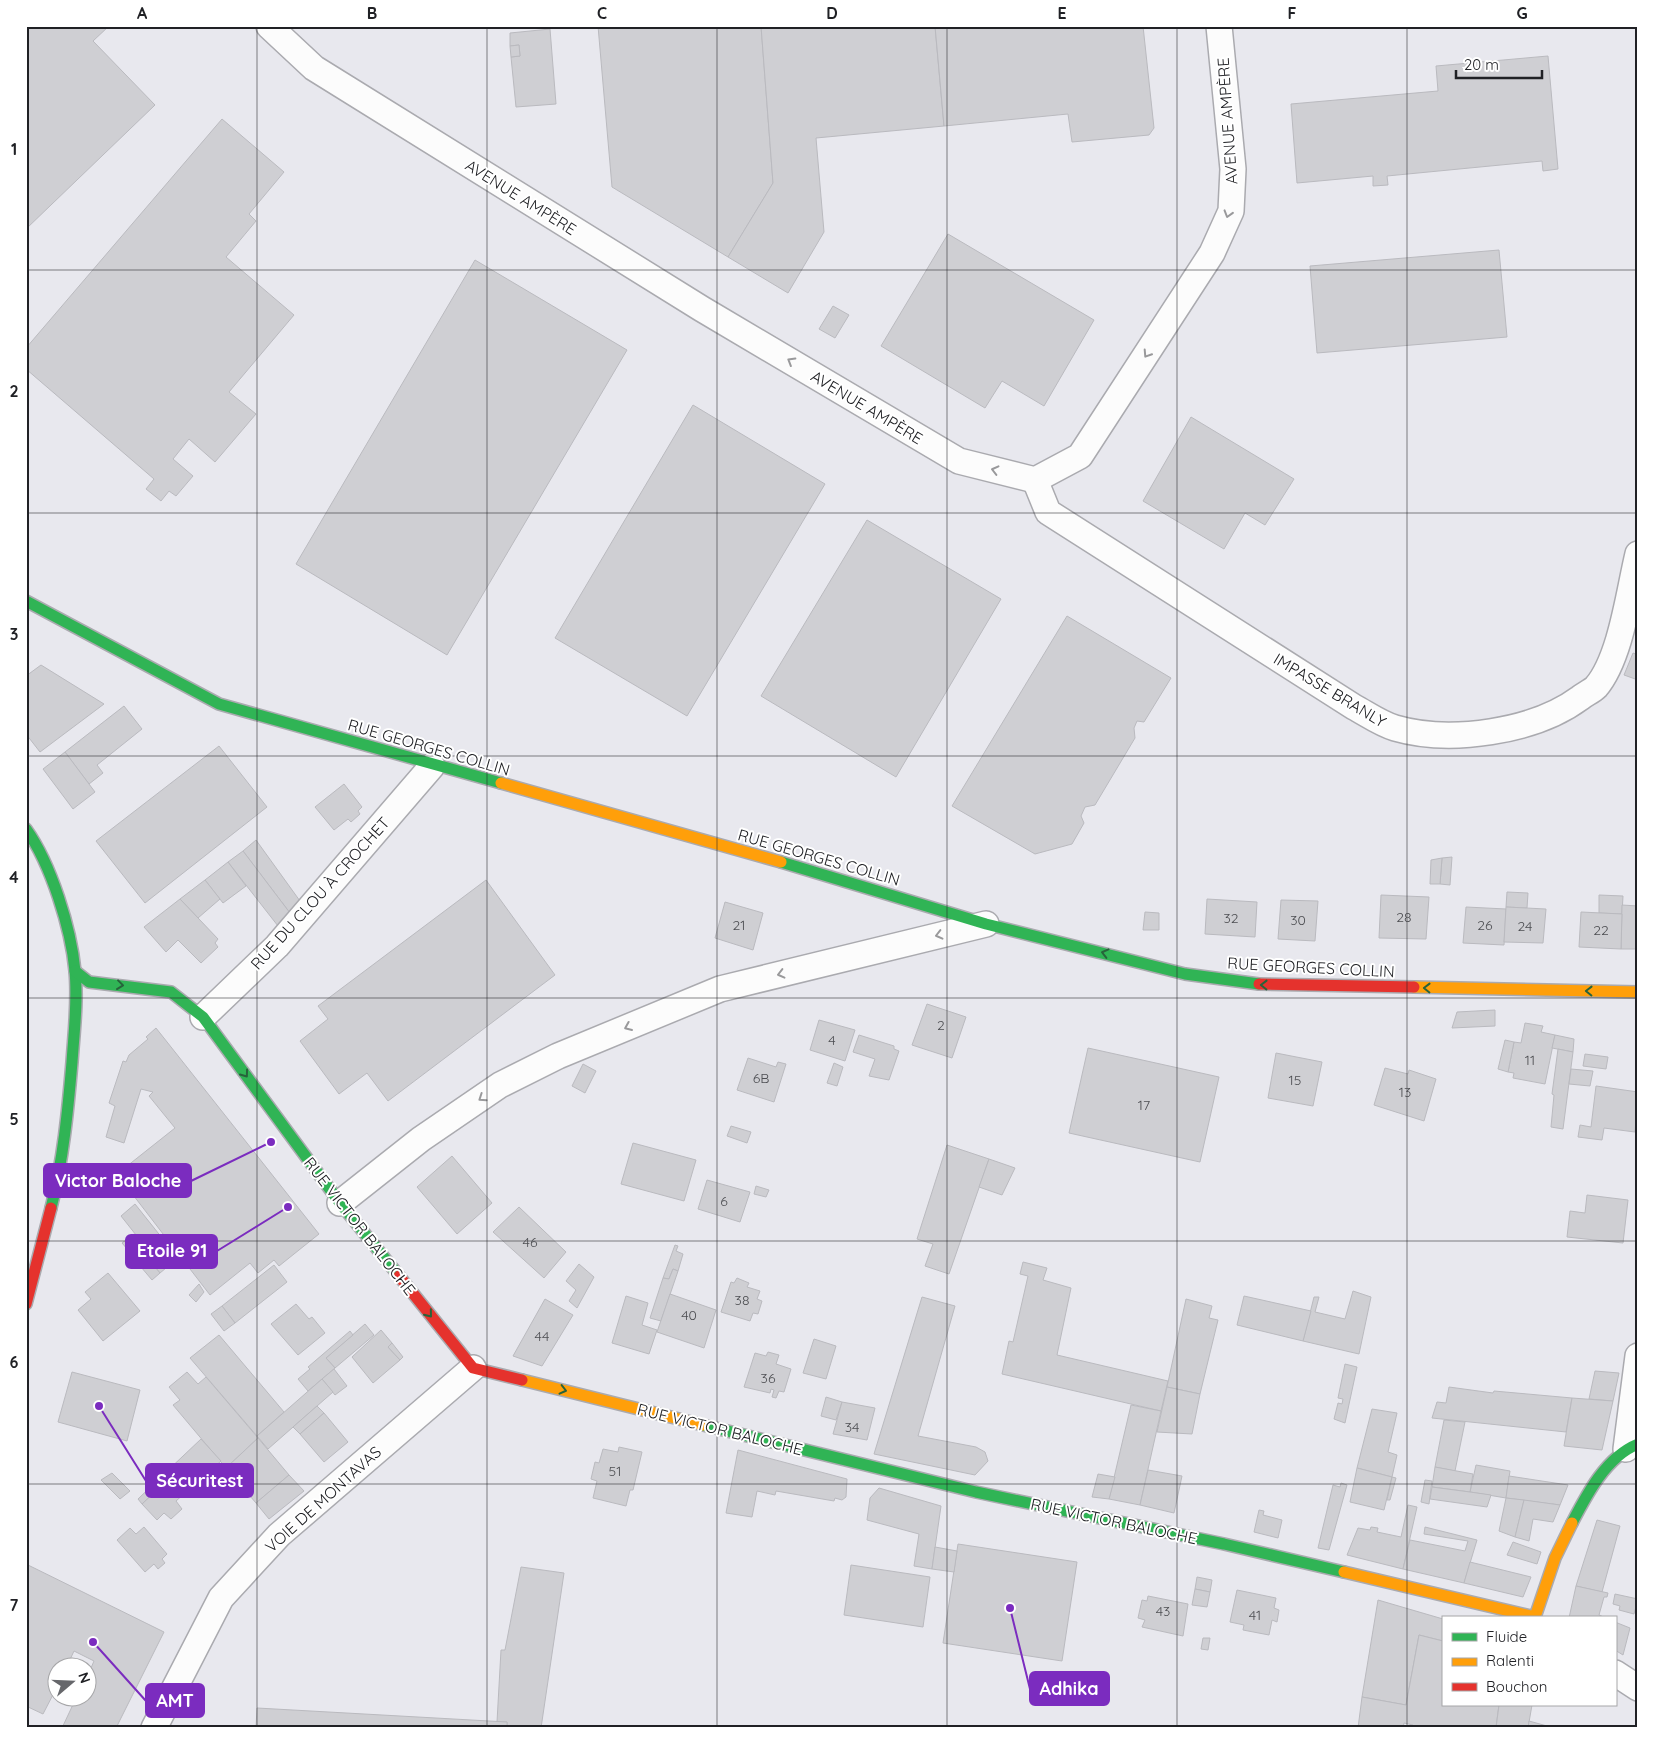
<svg xmlns="http://www.w3.org/2000/svg" width="1664" height="1754" font-family="Quicksand,sans-serif">
<rect width="100%" height="100%" fill="#e8e8ee"/>
<g fill="#cfcfd3" stroke="#bababf">
<path d="M26,26h83l-16,15 62,64 -129,124z"/>
<path d="M598,26h163l12,157 -45,74 -116,-70z"/>
<path d="M761,26h174l9,100 -128,12 8,94 -36,61 -60,-36 45,-74z"/>
<path d="M935,26h208l11,102 -5,7 -77,7 -4,-28 -124,12z"/>
<path d="M550,29l6,75 -40,3 -5,-50 9,-1 -1,-11 -9,1v-13z"/>
<path d="M519,45l1,11 -9,1 -1,-11z"/>
<path d="M1548,56l10,113 -15,2 -1,-10 -155,15 1,9 -15,1v-10l-76,7 -6,-79 147,-13 -2,-25z"/>
<path d="M222,119l62,53 -35,42 7,7 -30,36 68,58 -65,77 27,22 -41,48 -26,-23 -16,20 20,17 -17,20 -7,-5 -8,10 -15,-12 8,-10 -128,-110v-21z"/>
<path d="M948,234l146,86 -50,86 -42,-25 -17,27 -104,-62z"/>
<path d="M1499,250l8,87 -190,16 -7,-87z"/>
<path d="M475,260l152,90 -180,305 -151,-91z"/>
<path d="M833,306l16,9 -14,23 -16,-9z"/>
<path d="M693,405l132,79 -138,232 -132,-78z"/>
<path d="M1191,417l103,62 -29,46 -20,-12 -21,36 -81,-48z"/>
<path d="M867,520l134,79 -105,178 -135,-81z"/>
<path d="M1067,616l104,62 -27,44 -7,-1 -3,7 1,10 -40,67 -10,2 -4,9 3,7 -12,21 -37,10 -83,-48z"/>
<path d="M1633,653l5,2v25l-14,-5z"/>
<path d="M41,665l63,39 -64,48 -14,-18v-58z"/>
<path d="M124,706l18,23 -45,36 6,8 -14,11 -24,-32z"/>
<path d="M219,746l48,61 -122,96 -49,-62z"/>
<path d="M65,752l30,40 -22,17 -30,-40z"/>
<path d="M344,784l18,23 -4,4 2,3 -9,8 -3,-3 -14,11 -19,-23z"/>
<path d="M256,840l44,61 -10,12 -47,-62z"/>
<path d="M243,851l47,62 -12,13 -50,-64z"/>
<path d="M1452,857l-2,28 -10,-1 2,-26z"/>
<path d="M1442,858l-2,26h-10l1,-24z"/>
<path d="M228,862l18,24 -23,17 -18,-23z"/>
<path d="M205,880l15,19 -22,19 -18,-19z"/>
<path d="M486,880l69,95 -167,126 -21,-28 -28,21 -39,-53 28,-22 -10,-13z"/>
<path d="M1507,892l21,1 -1,15 -21,-1z"/>
<path d="M1381,895l48,2 -3,42 -47,-1z"/>
<path d="M1599,895l24,1 -1,18 -23,-1z"/>
<path d="M180,899l38,40 -3,4 3,4 -17,16 -23,-23 -12,12 -22,-25z"/>
<path d="M1207,899l50,3 -2,35 -50,-3z"/>
<path d="M1281,900l37,1 -3,40 -37,-2z"/>
<path d="M725,902l38,11 -10,37 -38,-12z"/>
<path d="M1622,905l16,1v43h-17z"/>
<path d="M1466,907l40,2 -2,36 -41,-2z"/>
<path d="M1506,907l40,2 -3,34 -39,-1z"/>
<path d="M1145,912l14,1v17h-16z"/>
<path d="M1581,912l41,2 -1,35 -42,-2z"/>
<path d="M927,1004l39,13 -14,41 -40,-13z"/>
<path d="M1495,1010v16l-43,2 5,-16z"/>
<path d="M819,1020l36,10 -10,31 -35,-11z"/>
<path d="M1525,1023l18,3 -2,6 14,3 -10,49 -32,-6 1,-5 -6,-1 6,-30 7,1z"/>
<path d="M156,1028l163,206 -40,32 -5,-6 -16,13 -8,-10 -40,32 -93,-121 58,-46 -26,-32 4,-4 -12,-3 -17,54 -18,-6 9,-31 -6,-3 14,-42 3,1 3,-7 19,-16 -2,-2z"/>
<path d="M859,1035l35,11v3l5,2 -10,29 -20,-4 6,-17 -22,-7z"/>
<path d="M1555,1035l19,4 -1,13 -21,-4z"/>
<path d="M1505,1040l9,2 -6,30 -10,-3z"/>
<path d="M1088,1048l131,29 -19,85 -131,-29z"/>
<path d="M1558,1049l15,3 -10,77 -12,-2 3,-32 -2,-1z"/>
<path d="M1276,1053l46,9 -9,44 -45,-8z"/>
<path d="M1585,1054l23,3 -2,12 -23,-3z"/>
<path d="M748,1058l28,9 2,-5 8,2 -12,38 -37,-12z"/>
<path d="M834,1063l9,4 -6,19 -10,-3z"/>
<path d="M583,1064l13,7 -11,22 -13,-7z"/>
<path d="M1385,1068l23,6 1,-4 27,9 -12,42 -50,-16z"/>
<path d="M1571,1069l22,2 -3,15 -21,-2z"/>
<path d="M1596,1086l42,6 -3,40 -31,-4 -2,12 -24,-3 2,-12 11,2z"/>
<path d="M731,1126l20,6 -4,11 -20,-7z"/>
<path d="M633,1143l63,17 -12,41 -63,-17z"/>
<path d="M947,1145l42,14 -40,115 -24,-8 8,-22 -16,-5z"/>
<path d="M452,1156l40,47 -35,31 -40,-47z"/>
<path d="M989,1159l26,9 -13,27 -23,-8z"/>
<path d="M707,1180l43,12 -10,30 -42,-13z"/>
<path d="M756,1186l13,4 -3,7 -12,-3z"/>
<path d="M1587,1195l41,5 -5,43 -56,-6 3,-26 15,2z"/>
<path d="M135,1204l43,54 -18,15 -11,-13 -8,7 -13,-17 12,-10 -19,-24z"/>
<path d="M519,1207l47,45 -22,26 -51,-46z"/>
<path d="M134,1234l6,6 -12,10 -6,-7z"/>
<path d="M675,1245l3,1 -2,5 7,3 -5,17 -5,-2 -4,10 -6,-1z"/>
<path d="M149,1260l11,13 -8,7 -11,-13z"/>
<path d="M1023,1262l24,6 -4,12 28,8 -14,67 111,26 -7,30 -159,-37 7,-33 4,1 15,-66 -8,-2z"/>
<path d="M579,1264l15,13 -17,31 -8,-7 7,-11 -10,-9z"/>
<path d="M274,1265l13,17 -52,41 -13,-17z"/>
<path d="M673,1269l5,2 -17,50 -11,-3 13,-40 6,1z"/>
<path d="M108,1273l32,38 -37,30 -25,-31 13,-11 -6,-7z"/>
<path d="M737,1278l12,5 -2,4 13,4 -3,8 5,2 -4,13 -5,-1 -3,8 -29,-9 10,-30 3,1z"/>
<path d="M199,1284l5,8 -8,10 -7,-7z"/>
<path d="M1353,1291l18,6 -12,57 -56,-13 11,-44h5l-4,15 30,7z"/>
<path d="M670,1294l46,16 -12,38 -47,-16z"/>
<path d="M626,1296l22,7 -6,22 15,5 -8,24 -37,-11z"/>
<path d="M1244,1296l67,15 -8,30 -66,-16z"/>
<path d="M922,1297l33,9 -37,130 58,11 9,5 3,9 -13,14 -101,-21z"/>
<path d="M545,1299l28,16 -31,51 -29,-10z"/>
<path d="M1186,1299l26,7 -3,12 9,2 -18,74 -33,-7z"/>
<path d="M296,1304l13,15 3,-2 13,16 -27,22 -27,-31z"/>
<path d="M222,1306l13,17 -11,8 -13,-17z"/>
<path d="M365,1324l9,11 -39,33 -9,-10z"/>
<path d="M381,1330l11,13 -4,4 12,13 -27,23 -21,-26z"/>
<path d="M350,1331l3,4 -27,23 9,10 -27,23 -10,-12 12,-10 -2,-2z"/>
<path d="M219,1335l65,77 -27,24 -67,-78z"/>
<path d="M814,1339l22,7 -10,33 -23,-6z"/>
<path d="M392,1343l11,14 -3,3 -12,-13z"/>
<path d="M768,1352l11,3 -3,9 15,5 -7,23 -5,-1 -3,7 -4,-1 2,-7 -3,-1 -1,4 -26,-6 11,-34 11,3z"/>
<path d="M1345,1364l12,3 -12,56 -11,-4 4,-16 4,1 1,-5 -5,-1z"/>
<path d="M334,1369l13,17 -12,9 -13,-16z"/>
<path d="M1595,1371l24,2 -6,28 -24,-2z"/>
<path d="M72,1372l68,18 -13,51 -69,-19z"/>
<path d="M187,1372l11,12 8,-7 52,61 -32,30 -53,-63 7,-5 -11,-13z"/>
<path d="M322,1379l11,13 -65,57 -11,-13z"/>
<path d="M1167,1387l33,7 -8,40 -35,-2z"/>
<path d="M1449,1387l44,6 1,-2 78,7 -6,34 -134,-14 5,-16 9,1z"/>
<path d="M826,1397l16,5 -6,18 -15,-4z"/>
<path d="M1572,1398l41,3 -11,49 -38,-4z"/>
<path d="M842,1402l33,6 -8,32 -34,-6z"/>
<path d="M1131,1405l30,6 -21,94 -31,-6z"/>
<path d="M317,1406l7,7 -24,21 -7,-7z"/>
<path d="M1372,1409l25,4 -9,39 9,3 -5,22 -35,-9z"/>
<path d="M324,1413l24,29 -24,20 -24,-28z"/>
<path d="M1444,1420l21,2 -10,49 -20,-4z"/>
<path d="M258,1438l31,37 -33,28 -30,-35z"/>
<path d="M201,1439l20,22 -45,40 6,8 -11,10 -7,-6 -7,7 -15,-16 26,-25 -4,-5z"/>
<path d="M619,1447l23,5 -9,38h-3l-4,16 -33,-8 4,-17 -6,-2 4,-17 4,1 4,-14 15,3z"/>
<path d="M738,1450l109,29 -1,18 -4,3 -7,-2 -1,3 -58,-10 -1,4 -18,-4 -5,26 -26,-4z"/>
<path d="M1476,1465l34,6 -4,27 -36,-6z"/>
<path d="M1435,1467l38,7 -3,18 -38,-5z"/>
<path d="M1357,1468l35,9 -8,33 -34,-8z"/>
<path d="M1148,1470l34,6 -8,37 -34,-8z"/>
<path d="M112,1473l18,18 -10,8 -19,-19z"/>
<path d="M164,1474l4,5 -26,25 -4,-5z"/>
<path d="M1098,1474l17,3 -6,22 -17,-2z"/>
<path d="M289,1475l15,16 -35,28 -13,-16z"/>
<path d="M1509,1476l59,9 -8,20 -54,-7z"/>
<path d="M1392,1477l4,1 -6,22h-3z"/>
<path d="M1425,1480l7,1 -3,23 -8,-2z"/>
<path d="M1341,1483l6,2 -18,65 -11,-2 15,-63 7,2z"/>
<path d="M1432,1487l38,5 21,3 -4,12 -57,-8z"/>
<path d="M879,1488l62,18 -9,63 -18,-3 5,-32 -52,-14 3,-22z"/>
<path d="M1506,1498l18,2 -9,37 -16,-6z"/>
<path d="M1524,1500l36,5 -7,17 -20,-3 -4,22 -14,-4z"/>
<path d="M1408,1505l9,2 -14,62 -56,-14 11,-27 12,2 1,-3 7,1 -1,4 24,5z"/>
<path d="M1259,1510l5,1 -1,4 19,5 -4,18 -24,-6z"/>
<path d="M1597,1520l23,6 -18,66 -26,-6z"/>
<path d="M144,1527l23,27 -5,5 3,4 -7,6 -4,-5 -9,8 -28,-32 13,-12 6,6z"/>
<path d="M1425,1527l52,13 -13,43 -61,-14 7,-29 55,11 3,-10 -44,-7z"/>
<path d="M1513,1542l28,10 -4,12 -30,-9z"/>
<path d="M958,1544l119,18 -15,99 -119,-18z"/>
<path d="M935,1547l22,4 -3,21 -22,-3z"/>
<path d="M1470,1562l61,15 -8,20 -59,-14z"/>
<path d="M26,1564l138,68 -48,96h-54l15,-32h11v-21l6,-14 -20,-10 -7,15h-9v19l-15,29 -17,-8z"/>
<path d="M851,1565l79,12 -7,50 -79,-12z"/>
<path d="M521,1567l43,6 -23,155h-34v-6h-10l4,-72h4z"/>
<path d="M1197,1577l15,3 -2,12 -15,-3z"/>
<path d="M1576,1586l32,7 -1,4h-3l-5,18 7,3h-37z"/>
<path d="M1195,1589l15,3 -3,15 -15,-2z"/>
<path d="M1237,1590l39,8 -2,10 5,2 -2,12 -5,-2 -3,15 -26,-5 1,-5 -14,-3z"/>
<path d="M1615,1594l23,5 -4,15 -15,-4 1,-4 -7,-2z"/>
<path d="M1148,1596l40,8 -5,32 -41,-9 3,-7 -7,-2 4,-18 5,1z"/>
<path d="M1378,1600l65,19v22l-24,-6 -13,70 -44,-8z"/>
<path d="M1615,1622l15,6 -7,27 -8,-5z"/>
<path d="M1419,1635l24,6v64h56l-3,22 -84,1 1,-3 -9,-2 -1,5h-45l4,-31 44,8z"/>
<path d="M1203,1638h7l-2,12 -7,-1z"/>
<path d="M1499,1705h33l-4,23h-32z"/>
<path d="M257,1708l250,14v6h-251z"/>
<path d="M1529,1721l18,5v2h-19z"/>
</g>
<g fill="none" stroke-linecap="round" stroke-linejoin="round">
<defs>
<g id="street">
<path d="M269,26l45,42 388,241 257,152 76,19 45,-24 132,-203 19,-42 2,-42 -14,-143"/>
<path d="M1035,480l13,32 306,195c13,7 27,17 41,21 55,16 139,4 185,-30 5,-4 12,-7 16,-11 25,-29 33,-96 42,-133"/>
<path d="M203,1017l74,-71 155,-180"/>
<path d="M340,1203l81,-64 79,-54 58,-29 162,-67 266,-65"/>
<path d="M1626,1449l12,-93"/>
<path d="M1615,1673l23,15"/>
<path d="M154,1728l67,-130 58,-63 194,-167"/>
</g>
<g id="fast">
<path d="M26,601l193,103 282,79"/>
<path d="M26,829c25,35 45,99 49,142 3,30 -1,61 -3,91 -4,48 -9,99 -21,146"/>
<path d="M781,862l205,62 199,50 74,10"/>
<path d="M75,971l14,11 82,10 32,25 137,186 59,73"/>
<path d="M703,1425l273,67 248,52 120,28"/>
<path d="M1572,1523c15,-29 34,-66 66,-79"/>
</g>
<g id="slow">
<path d="M501,783l280,79"/>
<path d="M1414,987l224,5"/>
<path d="M522,1380l181,45"/>
<path d="M1344,1572l191,45 20,-59 17,-35"/>
</g>
<g id="jam">
<path d="M1259,984l155,3"/>
<path d="M399,1276l74,92 49,12"/>
<path d="M26,1304l25,-96"/>
</g>
</defs>
<use href="#street" stroke="#aaaaaf" stroke-width="28"/>
<use href="#fast" stroke="#aaaaaf" stroke-width="14"/>
<use href="#slow" stroke="#aaaaaf" stroke-width="14"/>
<use href="#jam" stroke="#aaaaaf" stroke-width="14"/>
<use href="#street" stroke="#fcfcfc" stroke-width="25"/>
<use href="#fast" stroke="#30b455" stroke-width="11"/>
<use href="#slow" stroke="#ff9f0a" stroke-width="11"/>
<use href="#jam" stroke="#e5322d" stroke-width="11"/>
</g>
<defs><path id="oneway-chevron" d="M-2-3.5L2.5 0L-2 3.5" fill="none" stroke-width="1.6" stroke-linecap="round" stroke-linejoin="round" transform="scale(1.25)"/></defs>
<g stroke="#99999b">
<use href="#oneway-chevron" transform="translate(1228 214) rotate(107)"/>
<use href="#oneway-chevron" transform="translate(1147 354) rotate(123)"/>
<use href="#oneway-chevron" transform="translate(791 361) rotate(-149)"/>
<use href="#oneway-chevron" transform="translate(995 470) rotate(-166)"/>
<use href="#oneway-chevron" transform="translate(939 935) rotate(166)"/>
<use href="#oneway-chevron" transform="translate(781 974) rotate(166)"/>
<use href="#oneway-chevron" transform="translate(628 1027) rotate(157)"/>
<use href="#oneway-chevron" transform="translate(482 1098) rotate(146)"/>
</g>
<g stroke="#27633b">
<use href="#oneway-chevron" transform="translate(1105 953) rotate(-166)"/>
<use href="#oneway-chevron" transform="translate(120 985) rotate(7)"/>
<use href="#oneway-chevron" transform="translate(1264 985) rotate(-179)"/>
<use href="#oneway-chevron" transform="translate(1427 988) rotate(-179)"/>
<use href="#oneway-chevron" transform="translate(1589 991) rotate(-179)"/>
<use href="#oneway-chevron" transform="translate(245 1074) rotate(54)"/>
<use href="#oneway-chevron" transform="translate(429 1314) rotate(51)"/>
<use href="#oneway-chevron" transform="translate(563 1390) rotate(14)"/>
</g>
<path fill="none" stroke="#202125" stroke-width="1" stroke-opacity="0.55" d="M257,26v1702M487,26v1702M717,26v1702M947,26v1702M1177,26v1702M1407,26v1702M26,270h1612M26,513h1612M26,756h1612M26,998h1612M26,1241h1612M26,1484h1612"/>
<g text-anchor="middle" dominant-baseline="central" stroke-width="4" stroke-linejoin="round" paint-order="stroke">
<g font-size="14" fill="#4d4e52">
<text x="1404" y="917">28</text>
<text x="1231" y="918">32</text>
<text x="1298" y="920">30</text>
<text x="739" y="925">21</text>
<text x="1485" y="925">26</text>
<text x="1525" y="926">24</text>
<text x="1601" y="930">22</text>
<text x="941" y="1025">2</text>
<text x="832" y="1040">4</text>
<text x="1530" y="1060">11</text>
<text x="761" y="1078">6B</text>
<text x="1295" y="1080">15</text>
<text x="1405" y="1092">13</text>
<text x="1144" y="1105">17</text>
<text x="724" y="1201">6</text>
<text x="530" y="1242">46</text>
<text x="742" y="1300">38</text>
<text x="689" y="1315">40</text>
<text x="542" y="1336">44</text>
<text x="768" y="1378">36</text>
<text x="852" y="1427">34</text>
<text x="615" y="1471">51</text>
<text x="1163" y="1611">43</text>
<text x="1255" y="1615">41</text>
</g>
<g font-size="16" fill="#202125" stroke="#fff">
<text transform="translate(1227 121) rotate(-94)">AVENUE AMPÈRE</text>
<text transform="translate(521 197) rotate(32)">AVENUE AMPÈRE</text>
<text transform="translate(867 407) rotate(31)">AVENUE AMPÈRE</text>
<text transform="translate(1330 690) rotate(31)">IMPASSE BRANLY</text>
<text transform="translate(429 747) rotate(16)">RUE GEORGES COLLIN</text>
<text transform="translate(819 857) rotate(16)">RUE GEORGES COLLIN</text>
<text transform="translate(320 893) rotate(-48)">RUE DU CLOU À CROCHET</text>
<text transform="translate(1311 967) rotate(3)">RUE GEORGES COLLIN</text>
<text transform="translate(360 1226) rotate(52)">RUE VICTOR BALOCHE</text>
<text transform="translate(720 1429) rotate(14)">RUE VICTOR BALOCHE</text>
<text transform="translate(323 1499) rotate(-42)">VOIE DE MONTAVAS</text>
<text transform="translate(1114 1521) rotate(12)">RUE VICTOR BALOCHE</text>
</g>
</g>
<path fill="none" stroke="#7b2cbf" stroke-width="2" d="M271 1142L191 1181M288 1207L217 1251M99 1406L146 1481M1010 1608L1030 1689M93 1642L146 1701"/>
<g fill="#7b2cbf" stroke="#fff" stroke-width="2">
<circle cx="271" cy="1142" r="5"/>
<circle cx="288" cy="1207" r="5"/>
<circle cx="99" cy="1406" r="5"/>
<circle cx="1010" cy="1608" r="5"/>
<circle cx="93" cy="1642" r="5"/>
</g>
<g fill="#7b2cbf" stroke="#7b2cbf" stroke-width="2">
<rect x="44" y="1164" width="147" height="33" rx="5"/>
<rect x="126" y="1235" width="91" height="33" rx="5"/>
<rect x="146" y="1464" width="107" height="33" rx="5"/>
<rect x="1030" y="1672" width="79" height="33" rx="5"/>
<rect x="146" y="1684" width="58" height="33" rx="5"/>
</g>
<g font-size="18" text-anchor="middle" font-weight="bold" fill="#fff">
<text x="118" y="1187">Victor Baloche</text>
<text x="172" y="1257">Etoile 91</text>
<text x="200" y="1487">Sécuritest</text>
<text x="1069" y="1695">Adhika</text>
<text x="175" y="1707">AMT</text>
</g>
<rect width="1664" height="1754" fill="none" stroke="#ffffff" stroke-width="55"/>
<rect x="1442" y="1616" width="175" height="90" fill="#ffffff" stroke="#a6a6a8"/>
<rect x="1452" y="1633" width="25" height="8" fill="#30b455" stroke="#a6a6a8"/>
<text x="1486" y="1642" font-size="15" fill="#202125">Fluide</text>
<rect x="1452" y="1658" width="25" height="8" fill="#ff9f0a" stroke="#a6a6a8"/>
<text x="1486" y="1666" font-size="15" fill="#202125">Ralenti</text>
<rect x="1452" y="1683" width="25" height="8" fill="#e5322d" stroke="#a6a6a8"/>
<text x="1486" y="1692" font-size="15" fill="#202125">Bouchon</text>
<g transform="translate(72 1682) rotate(71)"><circle r="24" fill="#ffffff" stroke="#a6a6a8"/>
<path d="M0-4L9 19L0 12L-9 19Z" fill="#66676b"/>
<text y="-8" font-size="14" font-weight="bold" text-anchor="middle" fill="#202125">N</text>
</g>
<path d="M1456 70v8h86v-8" fill="none" stroke="#202125" stroke-width="2.5"/>
<text x="1464" y="70" font-size="15" fill="#202125" stroke="#ffffff" stroke-width="4" paint-order="stroke">20 m</text>
<rect x="28" y="28" width="1608" height="1698" fill="none" stroke="#202125" stroke-width="2"/>
<g font-size="16" text-anchor="middle" font-weight="bold" fill="#202125">
<text x="142" y="19">A</text>
<text x="372" y="19">B</text>
<text x="602" y="19">C</text>
<text x="832" y="19">D</text>
<text x="1062" y="19">E</text>
<text x="1292" y="19">F</text>
<text x="1522" y="19">G</text>
<text x="14" y="155">1</text>
<text x="14" y="397">2</text>
<text x="14" y="640">3</text>
<text x="14" y="883">4</text>
<text x="14" y="1125">5</text>
<text x="14" y="1368">6</text>
<text x="14" y="1611">7</text>
</g>
</svg>
